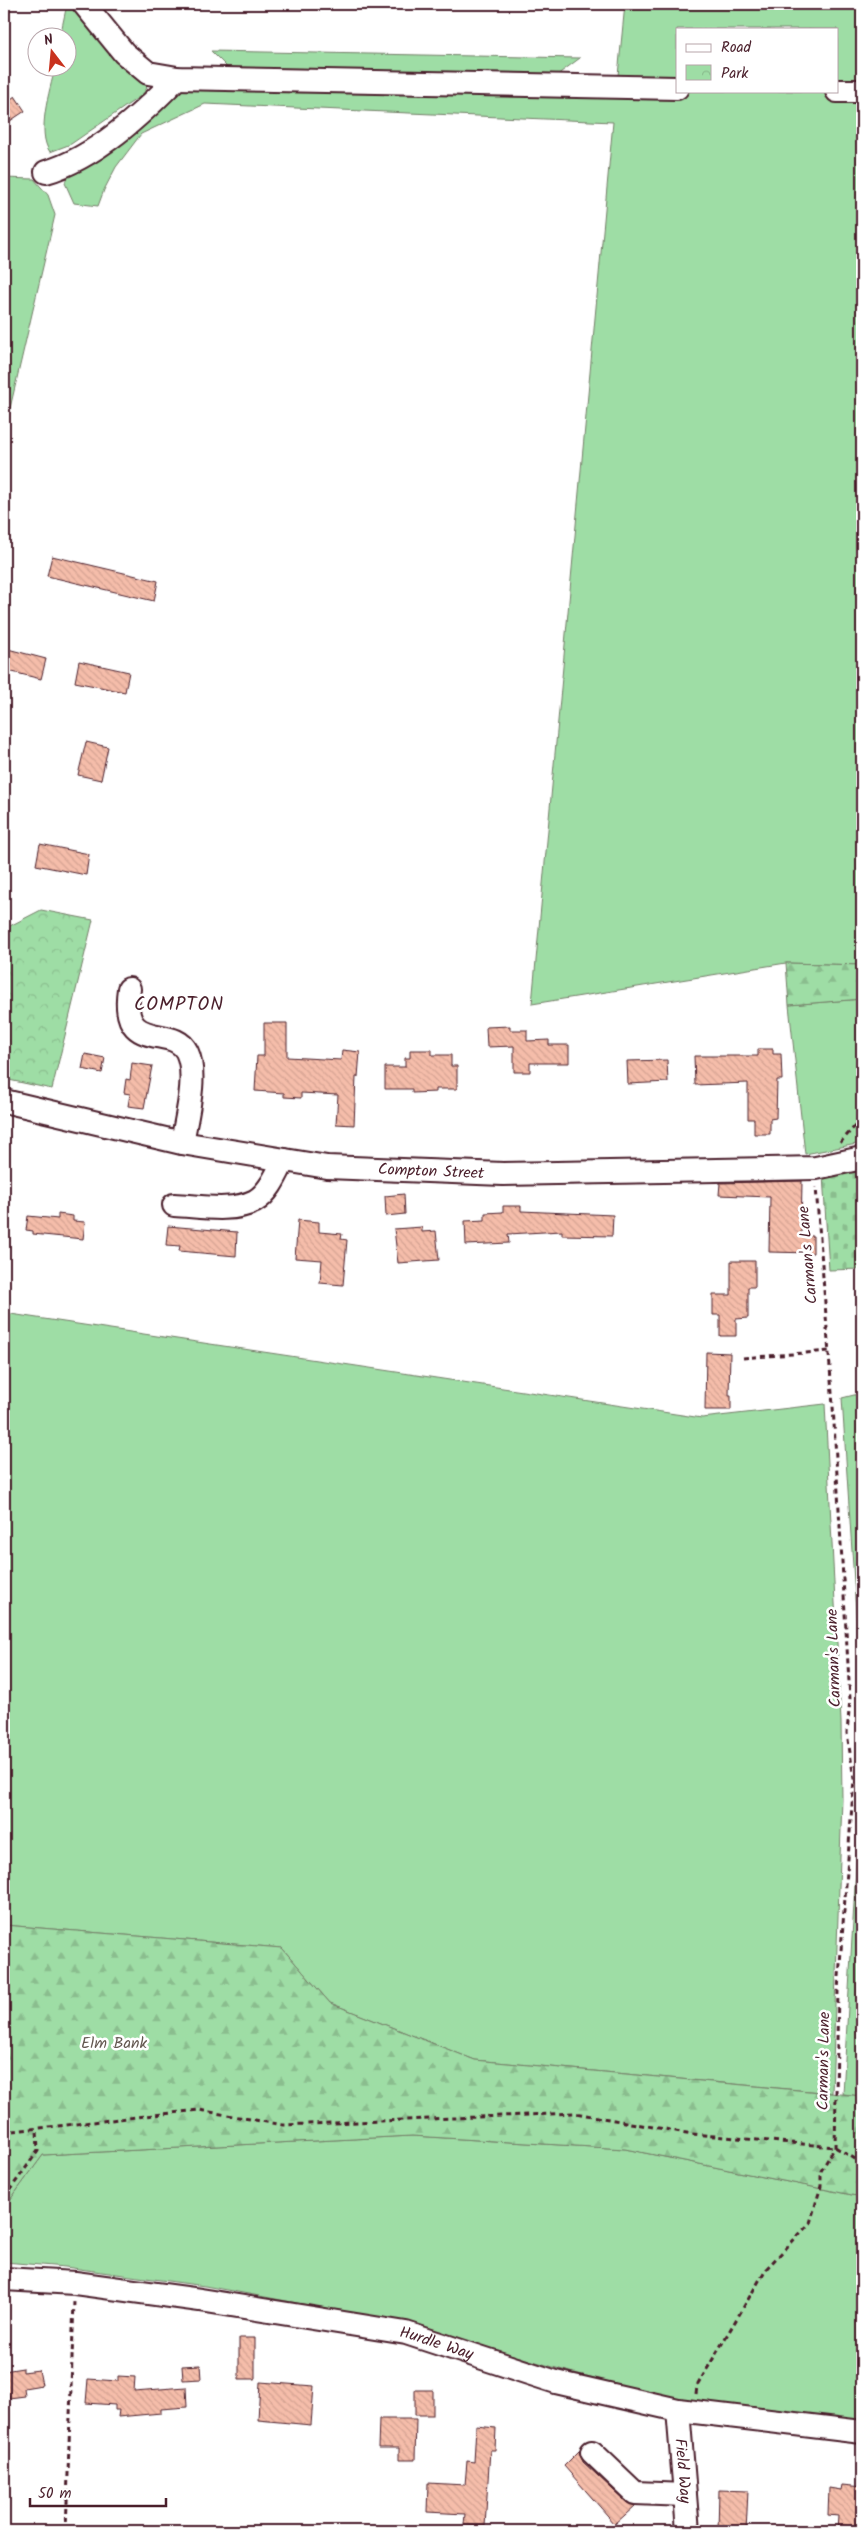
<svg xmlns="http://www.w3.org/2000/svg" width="866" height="2535" font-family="Kalam,sans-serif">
<defs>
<pattern id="forest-firs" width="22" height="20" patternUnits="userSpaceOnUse" patternTransform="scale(1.25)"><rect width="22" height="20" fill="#9edda5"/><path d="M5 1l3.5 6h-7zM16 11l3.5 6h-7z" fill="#8abd8e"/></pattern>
<pattern id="cemetery-stones" width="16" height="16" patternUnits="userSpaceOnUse" patternTransform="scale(1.25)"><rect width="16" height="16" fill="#9edda5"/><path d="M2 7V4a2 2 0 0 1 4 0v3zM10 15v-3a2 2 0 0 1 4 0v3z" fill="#8abd8e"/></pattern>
<pattern id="park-crowns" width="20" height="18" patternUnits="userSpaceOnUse" patternTransform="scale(1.25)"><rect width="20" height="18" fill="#9edda5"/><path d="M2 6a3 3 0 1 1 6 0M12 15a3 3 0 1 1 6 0" fill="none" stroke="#8abd8e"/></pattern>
<pattern id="building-back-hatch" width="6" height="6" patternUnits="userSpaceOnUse" patternTransform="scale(1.25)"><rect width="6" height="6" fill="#f5bdaa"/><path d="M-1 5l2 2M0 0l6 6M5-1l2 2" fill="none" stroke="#d4a292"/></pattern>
</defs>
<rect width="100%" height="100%" fill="#fff"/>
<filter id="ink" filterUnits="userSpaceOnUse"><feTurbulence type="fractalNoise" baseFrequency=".02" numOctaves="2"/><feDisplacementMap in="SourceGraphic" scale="10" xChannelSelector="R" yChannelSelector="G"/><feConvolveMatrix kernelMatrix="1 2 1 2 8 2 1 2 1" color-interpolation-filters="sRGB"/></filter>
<g filter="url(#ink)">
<g fill="#9edda5" stroke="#747e68" fill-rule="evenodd">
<path d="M67,4h9l68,74 3,10 -5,7 -71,49 -21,8c-14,-19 0,-62 5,-84h13v-30l-8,-1z"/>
<path d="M625,4h237v961l-76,-2 -254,41 81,-882 -408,-18 -64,30 -25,33 -12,23 -6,16 -24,-3 -9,-20 3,-10 114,-86 434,9zM677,29h160v62h-160z"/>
<path d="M211,51l369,7 -27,20 -325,-10z"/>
<path d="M4,178l30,1 14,16 7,20 -51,219z"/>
<path d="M862,999v144l-57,11 -16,-149z"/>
<path d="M4,1313l698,105 123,-14 16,318 1,77 -10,294 -357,-33 -145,-57 -48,-55 -278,-23z"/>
<path d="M862,1393v311l-20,-306z"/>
<path d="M860,1799h2v297l-19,-2z"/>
<path d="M412,2136l213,13 237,48v223l-186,-21 -113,-29 -157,-47 -201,-37 -140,-19 -61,-5v-54l39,-53z"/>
</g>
<g fill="url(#forest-firs)" stroke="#747e68">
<path d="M786,963l76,2v34l-73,6z"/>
<path d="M4,1925l278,23 48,55 145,57 387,36v101l-237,-48 -213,-13 -369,19 -39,53z"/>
</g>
<path fill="url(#cemetery-stones)" stroke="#747e68" d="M862,1166v103l-33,1 -6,-95z"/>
<path fill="url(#park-crowns)" stroke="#747e68" d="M41,910l52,10 -41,169 -48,-10v-150z"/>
<g fill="url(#building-back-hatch)" stroke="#4a1f2b">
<path d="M15,96l10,15 -21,14v-21z"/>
<path d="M52,556l106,25 -4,20 -107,-25z"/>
<path d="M4,648l42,11 -5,20 -37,-9z"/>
<path d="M79,661l50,11 -4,20 -50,-10z"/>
<path d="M86,742l22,5 -7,33 -23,-5z"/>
<path d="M40,844l49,10 -3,21 -50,-10z"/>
<path d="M264,1023h23v34l54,3 1,-10 18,2 -2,25h-2l-2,48 -18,-1 2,-29 -37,-2v5l-17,-1v-4l-29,-2 2,-35h7z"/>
<path d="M510,1026v4h17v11l22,-1v5h20v18h-39v9h-16v-26l-27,1 -1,-20z"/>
<path d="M758,1049h15v5h8l1,26h-5l-1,38 -6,1v15h-16v-15h-6v-36l-53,2 -1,-29h64z"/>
<path d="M410,1050h22v5h19v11h6v23h-21v3l-24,1v-4h-27v-22h20v-9h5z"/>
<path d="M85,1054l20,4 -3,15 -20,-4z"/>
<path d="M667,1060l1,22 -40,2 -1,-23z"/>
<path d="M132,1063l20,3 -8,42 -16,-2 2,-12 -6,-1 2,-14 4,1z"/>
<path d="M802,1181l-1,55h12v17l-44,-1 1,-55 -51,-2 1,-12z"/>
<path d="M404,1194l1,20 -19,2 -1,-20z"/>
<path d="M503,1206h18v5l92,4 -1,21 -50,-1v-4l-54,3 1,9 -43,2 -1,-24 20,-1v-7l18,-1z"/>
<path d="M58,1214l15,2v5l12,1 -2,17 -50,-5v-3l-7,-1 2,-14 30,3z"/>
<path d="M298,1220l21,2v10l23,2 -1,5 6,1 -4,45 -23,-2 2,-23 -27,-2z"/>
<path d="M168,1226l69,6 -1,24 -57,-5 1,-5 -14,-1z"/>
<path d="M422,1227v5l14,-1 3,29 -41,3 -4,-34z"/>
<path d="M731,1261h24v26h-7v31l-12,1v17h-16v-21h-7v-20h18z"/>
<path d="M706,1352l24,1 -1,42h2v15h-26z"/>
<rect x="239" y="2338" width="16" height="41"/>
<path d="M200,2365l1,14 -18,1 -1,-14z"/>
<path d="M23,2368v4l16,-2 3,15 -18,3 1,8 -16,2v-3l-5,1v-25z"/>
<path d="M118,2376l17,1 -1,14 52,-4 1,20 -26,2v4l-43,4 1,-7h-4v-5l-29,-2 2,-24 30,2z"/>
<path d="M260,2382l54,4 -3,39 -53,-5z"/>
<rect x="415" y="2390" width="18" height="25"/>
<path d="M379,2419h37l-1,41h-16v-12h-21z"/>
<path d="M476,2426l20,2 -1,22h-5l-5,76 -21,-1 1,-11 -38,-2 1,-29 37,2 2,-24 7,1z"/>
<path d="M579,2451l4,11 43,40 9,4 -20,18 -51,-58z"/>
<path d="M842,2485l20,2 -3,44h-22l1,-15 -10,-1 1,-27 12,2z"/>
<path d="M719,2490l29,1 -2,40h-28z"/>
</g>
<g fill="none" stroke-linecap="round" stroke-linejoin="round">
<defs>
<g id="minor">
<path d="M84,4l40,49 24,20 29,5 500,10"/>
<path d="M837,91h25"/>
<path d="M46,172c49,-14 96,-58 131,-94"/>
<path d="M129,989c-10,66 45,34 58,63 11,24 -1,66 -5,91"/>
<path id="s1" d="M4,1101l178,42 145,24 176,7 313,-6 46,-10"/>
<path d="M174,1205c25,1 57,8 81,-4 14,-8 22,-27 29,-41"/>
<path id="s2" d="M4,2279l71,4 125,17 206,33 150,49 122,28 184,22"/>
<path id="s3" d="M678,2410l10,121"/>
<path d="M592,2452l43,41 50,2"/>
</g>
</defs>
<use href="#minor" stroke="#4a1f2b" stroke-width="26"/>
<g stroke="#4a1f2b" stroke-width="3" stroke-dasharray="5 4" stroke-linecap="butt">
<path d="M840,1143l22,-25"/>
<path d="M743,1358l86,-7"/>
<path d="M4,2132l195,-22 84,15 292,-12 117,21 143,13 27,16"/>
<path d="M4,2198l34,-47 -1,-22"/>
<path d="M696,2394l1,-8 69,-117 44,-46 11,-37v-15l14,-24 3,-157 16,-211 -7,-46 3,-34 -17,-293 -17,-219"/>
<path d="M66,2531l8,-230"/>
</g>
<use href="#minor" stroke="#fff" stroke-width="22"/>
</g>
</g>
<g text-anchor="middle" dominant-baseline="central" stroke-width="5" stroke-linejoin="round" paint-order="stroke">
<g font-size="16" fill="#4a1f2b" stroke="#fff">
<text stroke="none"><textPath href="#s1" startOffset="434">Compton Street</textPath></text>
<text transform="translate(808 1255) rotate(-95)">Carman's Lane</text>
<text transform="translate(834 1658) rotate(-92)">Carman's Lane</text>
<text transform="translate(824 2061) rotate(-89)">Carman's Lane</text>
<text stroke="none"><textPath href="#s2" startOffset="438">Hurdle Way</textPath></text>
<text stroke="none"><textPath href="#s3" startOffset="61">Field Way</textPath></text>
</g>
<g font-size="16" fill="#635850" stroke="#fff">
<text x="114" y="2043">Elm Bank</text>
</g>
<g font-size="19" letter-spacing="1" fill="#4a1f2b" stroke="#fff">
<text x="179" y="1005">COMPTON</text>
</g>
</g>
<rect width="866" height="2535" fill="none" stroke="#fff" stroke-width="20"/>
<rect x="10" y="10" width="846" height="2515" fill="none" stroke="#4a1f2b" stroke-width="2" filter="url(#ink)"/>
<rect x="676" y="28" width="162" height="65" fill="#ffffff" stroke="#b7a5aa"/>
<rect x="686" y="44" width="25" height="8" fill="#ffffff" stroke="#b7a5aa"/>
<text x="721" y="52" font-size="15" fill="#4a1f2b">Road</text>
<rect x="686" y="65" width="25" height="15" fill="url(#park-crowns)" stroke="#b7a5aa"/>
<text x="721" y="78" font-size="15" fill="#4a1f2b">Park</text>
<g transform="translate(52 52) rotate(344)"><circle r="24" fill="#ffffff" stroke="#b7a5aa"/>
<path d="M0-4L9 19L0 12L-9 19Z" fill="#c8321e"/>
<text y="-8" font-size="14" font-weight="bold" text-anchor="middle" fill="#4a1f2b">N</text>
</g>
<path d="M30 2498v8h136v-8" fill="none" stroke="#4a1f2b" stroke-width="2.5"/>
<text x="38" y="2498" font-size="15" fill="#4a1f2b" stroke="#ffffff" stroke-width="4" paint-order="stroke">50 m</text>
</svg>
